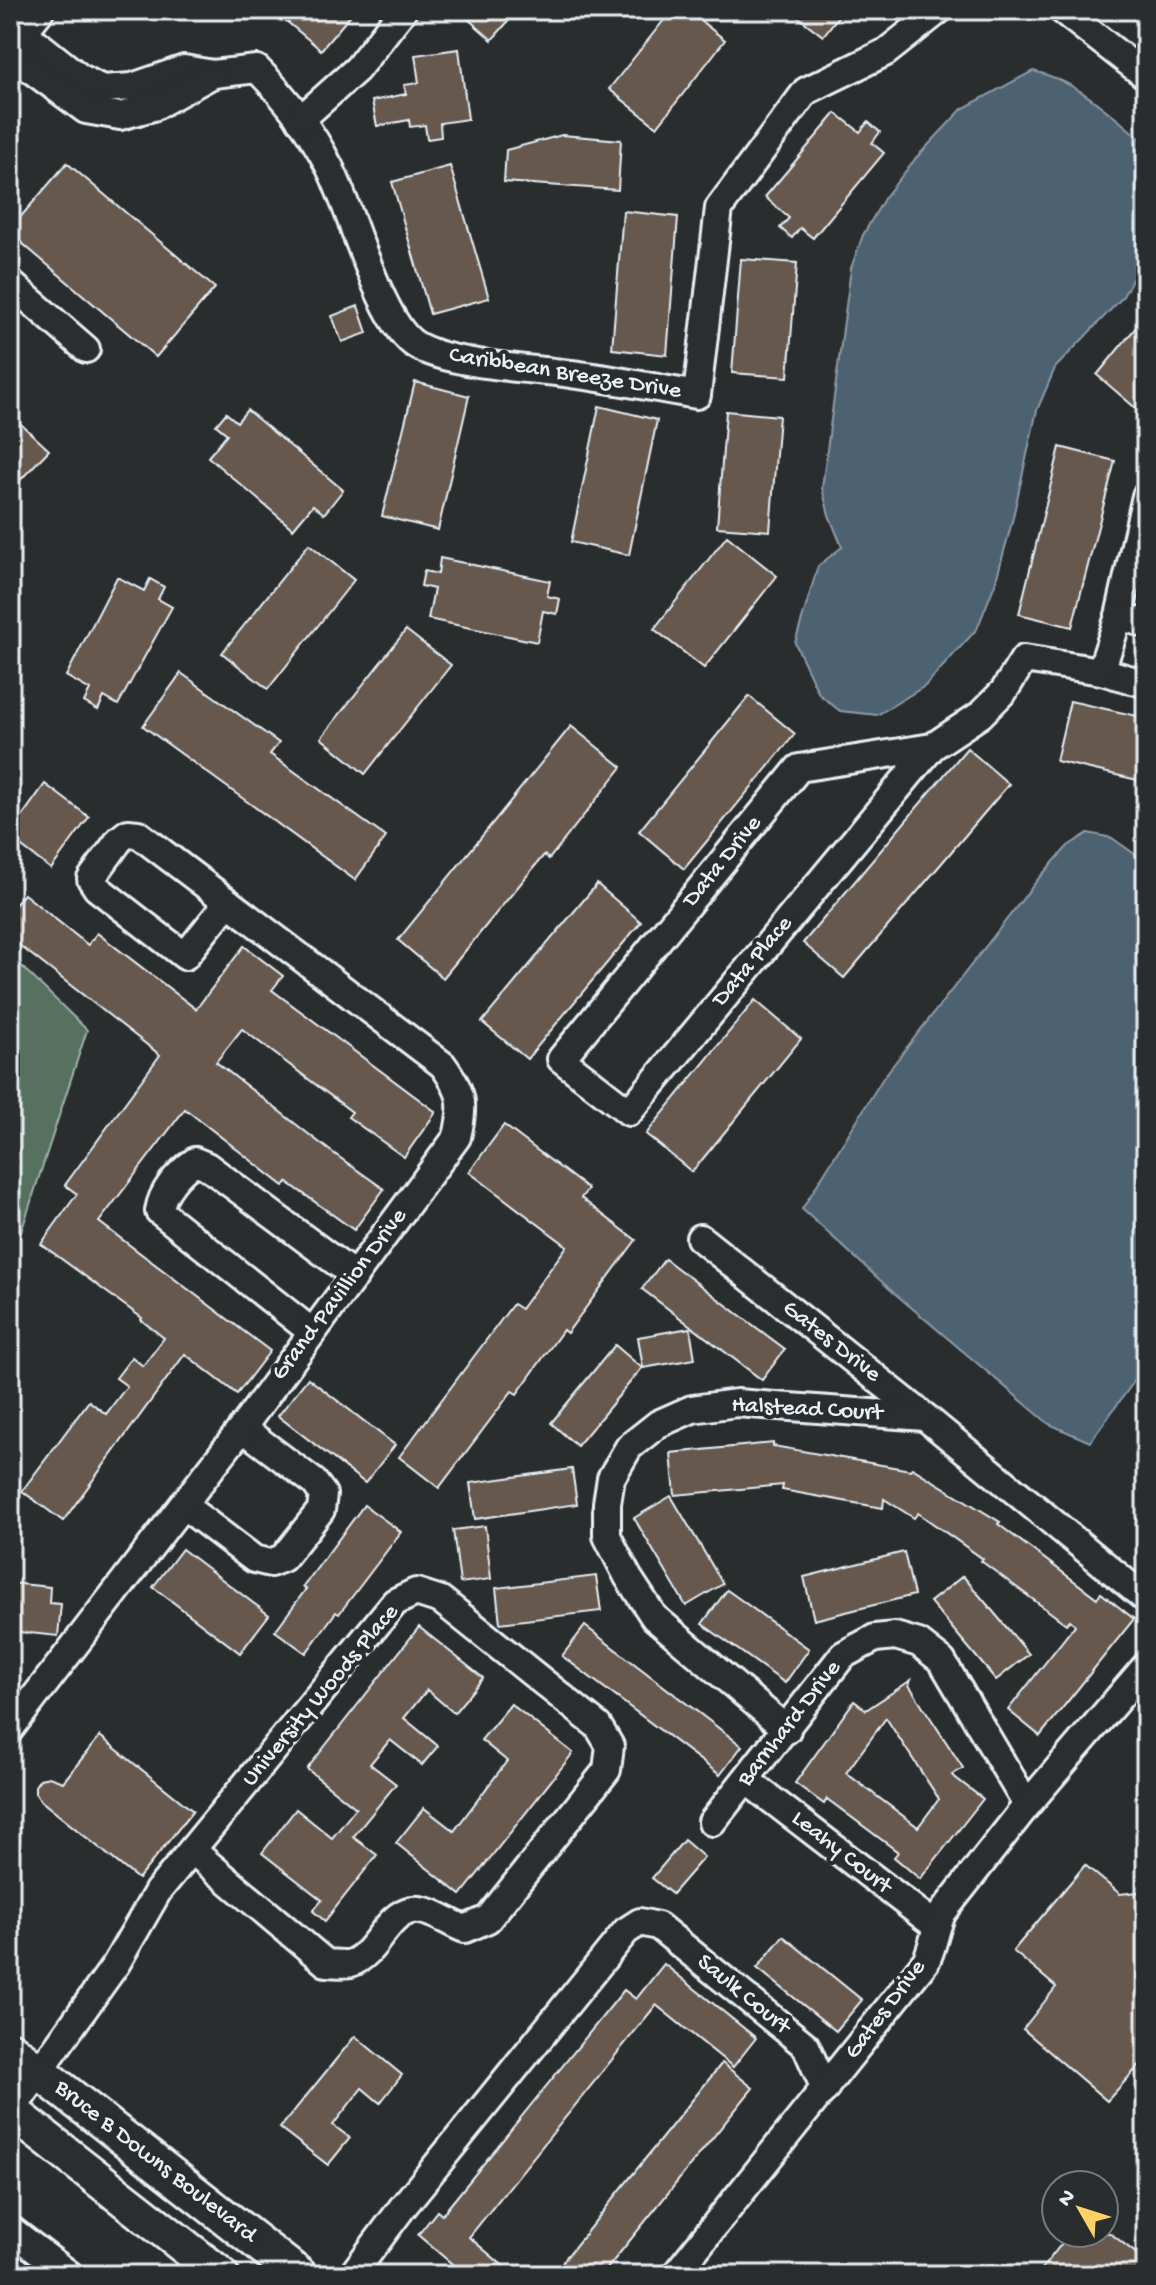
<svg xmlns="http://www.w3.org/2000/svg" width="1156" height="2285" font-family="'Gochi Hand',sans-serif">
<rect width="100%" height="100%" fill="#2a2d2e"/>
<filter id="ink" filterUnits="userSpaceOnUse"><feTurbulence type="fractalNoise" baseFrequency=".0125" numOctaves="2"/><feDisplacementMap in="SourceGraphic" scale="16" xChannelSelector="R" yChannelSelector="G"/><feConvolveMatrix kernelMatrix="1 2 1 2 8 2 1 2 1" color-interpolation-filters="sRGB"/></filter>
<g filter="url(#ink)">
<path fill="#567160" stroke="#9fb1ac" stroke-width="2" d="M10,955l77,75 -77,236z"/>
<g fill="#4e6271" stroke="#8c9ba7" stroke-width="2">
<path d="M1033,71c43,9 75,41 109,69l4,7v108l-24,43 -67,70 -18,42 -26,116 -16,58 -18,45 -52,57 -48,29 -37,-4 -21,-17 -24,-51 23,-77 24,-19 -13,-32 -7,-27 29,-220 12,-33 22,-38 32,-40 45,-48z"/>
<path d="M1088,833l24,5 34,24v503l-56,77 -41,-18 -156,-132 -91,-83 81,-131 156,-200 29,-32z"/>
</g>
<g fill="#66594e" stroke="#e8f1f8" stroke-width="2" fill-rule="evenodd">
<path d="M273,10h82l-34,40z"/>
<path d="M458,10h60l-26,30z"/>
<path d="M672,10h38l-9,11 24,19 -68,87 -48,-38z"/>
<path d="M789,10h54l-20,26z"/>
<path d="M459,49l9,70 -28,4 1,14 -14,2 -2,-14 -15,2 -1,-7 -32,6 -5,-25 34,-7 -2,-9 15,-2 -4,-28z"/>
<path d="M836,113l24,19 8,-10 12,10 -8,11 12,10 -71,85 -13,-10 -8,10 -12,-10 9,-10 -24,-21z"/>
<path d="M562,135l59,5 -3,50 -114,-8 2,-32z"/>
<path d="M67,163l148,125 -59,69 -146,-124v-4z"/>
<path d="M450,166l39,132 -59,16 -38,-132z"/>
<path d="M623,211l55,6 -11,138 -55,-6z"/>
<path d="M741,259l56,4 -9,114 -56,-4z"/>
<path d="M358,306l9,27 -25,9 -10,-26z"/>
<path d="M1146,315v102l-49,-42z"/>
<path d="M415,382l54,14 -31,134 -56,-14z"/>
<path d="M599,406l58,14 -28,135 -58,-13z"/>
<path d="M247,410l96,80 -19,24 -11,-9 -20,24 -85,-72 19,-23 -11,-9 10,-12 11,9z"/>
<path d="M726,411l53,5 -9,115 -53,-4z"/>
<path d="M10,414l39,36 -39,41z"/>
<path d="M1060,447l55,14 -43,166 -53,-13z"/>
<path d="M727,536l50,40 -73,92 -50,-39z"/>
<path d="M309,544l45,36 -86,109 -46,-36z"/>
<path d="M440,558l110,23 -3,15 13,3 -3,15 -14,-3 -6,31 -109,-23 6,-30 -13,-3 3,-15 14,3z"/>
<path d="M117,577l27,14 6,-12 14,8 -6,12 14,8 -54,98 -14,-8 -6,13 -14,-8 6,-12 -24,-14z"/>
<path d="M406,630l45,35 -86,109 -44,-36z"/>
<path d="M181,673l98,70 -9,11 116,83 -31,43 -212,-154z"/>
<path d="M749,696l46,38 -111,135 -45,-38z"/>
<path d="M1070,701l76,17v64l-90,-21z"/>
<path d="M571,726l51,41 -73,92 -5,-4 -101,123 -45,-38z"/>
<path d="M967,748l42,36 -165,194 -41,-35z"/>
<path d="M45,784l44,33 -38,52 -41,-31v-5z"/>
<path d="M597,884l44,38 -114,137 -45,-37z"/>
<path d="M24,894l64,51 9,-12 99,76 48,-63 39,30 -11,14 164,122 -32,45 -56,-40 4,-5 -110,-83 -26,33 113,88 55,39 -30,41 -67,-48 -3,4 -99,-77 -86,113 171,129 -33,43 -52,-40 -122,167 -41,-30 67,-90 17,13 21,-28 -11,-8 16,-21 11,9 21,-28 -23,-18 1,-2 -101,-74 36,-50 -12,-9 95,-130 -150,-117v-27z"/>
<path d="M755,1000l46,39 -109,133 -46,-38z"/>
<path d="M504,1125l84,64 -7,9 55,42 -69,93 -4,-3 -46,64 -5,-3 -73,97 -40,-31 114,-153 8,5 46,-63 -98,-74z"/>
<path d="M665,1259l120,90 -23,31 -120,-91z"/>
<path d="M690,1328l5,31 -52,9 -5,-31z"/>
<path d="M615,1345l27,23 -65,78 -26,-23z"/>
<path d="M308,1378l87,67 -30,38 -87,-67z"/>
<path d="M773,1443v3l137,24 2,-2 88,54 -2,2 99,74 4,-5 33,26 -94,117 -32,-26 67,-85 -5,-5 -4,4 -85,-63 2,-2 -65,-46 -4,5 -30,-19 -1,9 -101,-18 1,-5 -108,10 -4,-42z"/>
<path d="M572,1469l5,35 -102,15 -5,-36z"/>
<path d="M671,1496l52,88 -37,22 -52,-88z"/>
<path d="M364,1505l37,27 -62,82 -3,-2 -30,41 -31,-22 31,-42 -3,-2z"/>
<path d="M485,1526l6,53 -31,4 -7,-53z"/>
<path d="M182,1549l87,66 -29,38 -87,-66z"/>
<path d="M904,1552l10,43 -100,25 -10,-43z"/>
<path d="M596,1576l5,35 -101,12 -4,-35z"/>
<path d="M963,1576l66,78 -33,26 -66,-78z"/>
<path d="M10,1583l40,4 -1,16 12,1 -3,32 -48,-5z"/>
<path d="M727,1590l82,59 -24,34 -83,-59z"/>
<path d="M585,1626l157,120 -22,29 -158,-119z"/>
<path d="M419,1627l64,51 -29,35 -27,-23 -23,28 34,28 -16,19 -32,-25 -20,24 26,20 -43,53 24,18 -52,66 -12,-10 9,-11 -60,-47 34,-44 36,29 24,-30 -49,-39z"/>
<path d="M911,1680l-2,5 54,83 -11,7 31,24 -63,80 -26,-22 4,-5 -71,-53 -3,5 -29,-21 59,-82 12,9zM886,1718l53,81 -21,28 -72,-54z"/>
<path d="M511,1704l62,49 -112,142 -65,-52 28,-35 30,23 53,-70 -26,-21z"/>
<path d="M100,1736l93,75 -55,68 -98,-79 -5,-7v-7l5,-7 9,-2 14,5z"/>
<path d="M684,1840l20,17 -32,37 -20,-16z"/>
<path d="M1085,1865l35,29 26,-3v167l-39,43 -84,-72 33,-42 -43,-36z"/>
<path d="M783,1936l79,64 -26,31 -79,-63z"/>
<path d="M664,1964l92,74 -23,29 -77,-62 -187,232 45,38h-49l-47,-40 19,-24 5,4 182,-225 12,9z"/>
<path d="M355,2036l47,39 -22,28 -18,-15 -29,37 17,13 -22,27 -48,-37z"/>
<path d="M722,2063l31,25 -151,187h-50z"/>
<path d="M1070,2233h40l36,28v14h-109z"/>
</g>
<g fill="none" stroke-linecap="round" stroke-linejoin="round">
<defs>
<g id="minor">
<path d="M1062,10l84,66"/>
<path d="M10,22l69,55 23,12 30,-2 52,-18 29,5 44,-5c28,28 54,61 72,97 21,39 51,158 87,179 33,20 114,23 155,29 42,5 84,14 126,21l22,-187 87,-117 80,-39 53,-42"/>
<path d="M10,54l76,56 34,6 33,-9 60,-33"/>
<path d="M300,120l57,-51 46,-59"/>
<path d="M10,283l76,66"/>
<path d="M1119,616l27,-120"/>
<path d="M1098,670l48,14"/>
<path d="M932,747l-133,21 -238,291 68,53 303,-365 48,-32 24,-24 20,-32 77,12 18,-55 27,8"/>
<path d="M700,1238l225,179 221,182"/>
<path d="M312,1332l-153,-121c3,-20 19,-38 36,-50l12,5 148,110"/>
<path d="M183,1505l71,54 16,4 13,-5 38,-48 2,-16 -9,-12 -72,-54"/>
<path d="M10,1729l232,-301 215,-291c8,-34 6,-44 -14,-72l-305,-231 -10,-1 -8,6 -29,40 6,9 88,68 43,-54"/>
<path d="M787,1730l-133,-113 -26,-40 -21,-41v-33l4,-25 18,-31 29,-23 34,-15 45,-6 188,14"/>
<path d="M746,1780l190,146"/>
<path d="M712,1822l131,-167 32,-17 20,-2 24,7 23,18 85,144"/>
<path d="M11,2111l105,-147 42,-73 237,-289 21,-10 25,8 157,126 12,20 -3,24 -119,149 -23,10c-15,-5 -36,-22 -53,-19 -27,5 -35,44 -61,53 -6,2 -17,0 -25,0l-133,-112"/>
<path d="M10,2229l60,46"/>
<path d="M352,2275l50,-67 224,-277 14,-9 18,4 148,120 19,43"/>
<path d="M675,2275l251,-314c8,-16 9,-33 17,-49l84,-107 119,-139"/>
</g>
<g id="major">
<path d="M10,42l26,-32"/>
<path d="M10,2049l289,226"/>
<path d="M10,2110l211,165"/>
</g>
</defs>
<use href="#minor" stroke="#e8f1f8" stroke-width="32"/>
<use href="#major" stroke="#e8f1f8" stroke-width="40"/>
<use href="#minor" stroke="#2a2d2e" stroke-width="26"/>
<use href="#major" stroke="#2a2d2e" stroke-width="34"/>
</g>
</g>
<g text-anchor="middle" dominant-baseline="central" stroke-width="8" stroke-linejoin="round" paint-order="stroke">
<g font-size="24" fill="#e8f1f8" stroke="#2a2d2e">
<text transform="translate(565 374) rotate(9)">Caribbean Breeze Drive</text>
<text transform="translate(723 862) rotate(-51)">Data Drive</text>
<text transform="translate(753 962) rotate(-50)">Data Place</text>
<text transform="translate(340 1295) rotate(-53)">Grand Pavillion Drive</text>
<text transform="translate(831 1342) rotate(38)">Gates Drive</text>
<text transform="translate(807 1410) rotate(3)">Halstead Court</text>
<text transform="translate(321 1696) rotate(-50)">University Woods Place</text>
<text transform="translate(790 1724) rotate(-52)">Barnhard Drive</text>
<text transform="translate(841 1853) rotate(38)">Leahy Court</text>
<text transform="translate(743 1995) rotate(39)">Saulk Court</text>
<text transform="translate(886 2010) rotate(-53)">Gates Drive</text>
<text transform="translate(155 2162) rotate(38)">Bruce B Downs Boulevard</text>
</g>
</g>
<rect width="1156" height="2285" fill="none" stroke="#2a2d2e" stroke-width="40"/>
<rect x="20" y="20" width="1116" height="2245" fill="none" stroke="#e8f1f8" stroke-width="3" filter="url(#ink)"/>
<g transform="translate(1080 2209) rotate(309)"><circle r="38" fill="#2a2d2e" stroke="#767b7f" stroke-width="2"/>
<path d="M0-6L14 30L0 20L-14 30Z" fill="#ffd166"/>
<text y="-12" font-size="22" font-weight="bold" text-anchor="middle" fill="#e8f1f8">N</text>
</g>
</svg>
